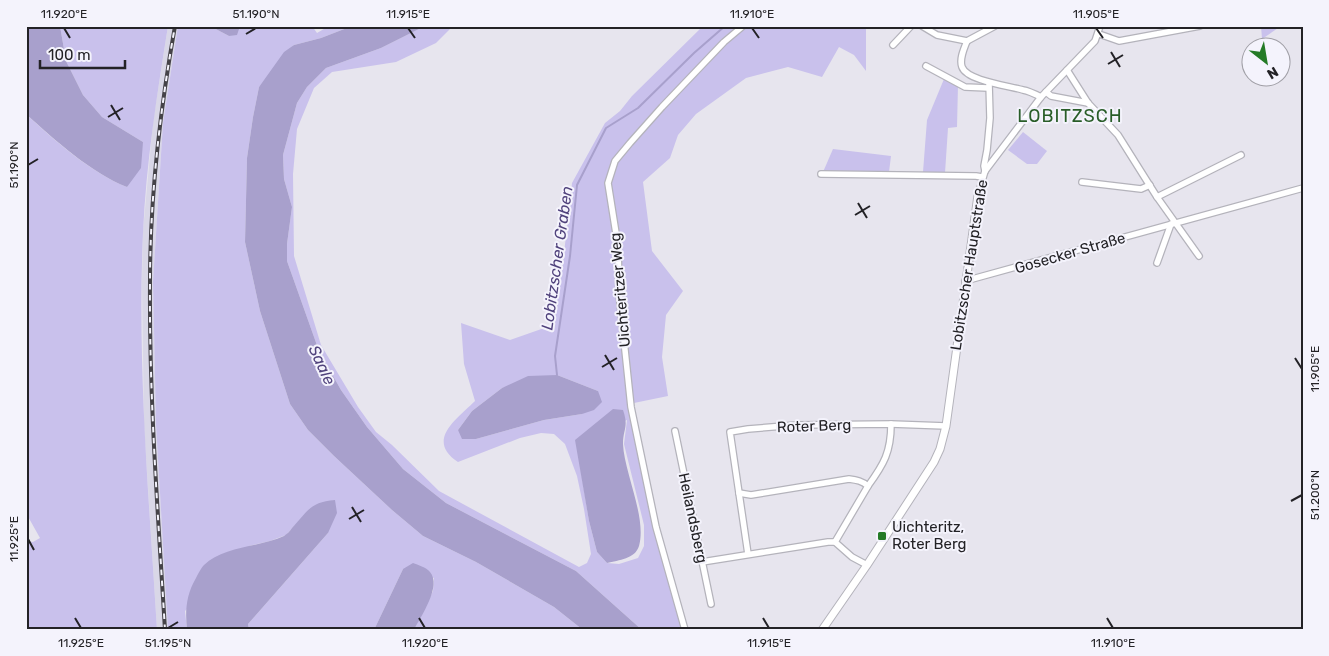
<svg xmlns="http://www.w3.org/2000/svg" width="1329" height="656" font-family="Rubik,sans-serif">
<rect width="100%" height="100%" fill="#e7e5ee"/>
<path fill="#d9d7e7" d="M168,26h10l-15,97 -10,159 3,142 12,206h-11l-13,-205 -2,-143 1,-51 10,-109z"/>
<g fill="#c9c1ec" fill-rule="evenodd">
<path d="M60,26h108c-11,69 -22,137 -25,207 -6,132 6,265 14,397h-131v-89l7,1 7,-4 -14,-25v-399c28,26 65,59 101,73l16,-45 -41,-25 -19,-22 -17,-34z"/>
<path d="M178,26h32l19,10 11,-8v-2h72l5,7 12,-7h23l-31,12 -27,7 -35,42 -6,30 -6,41 -2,84 15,69 30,93 18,26 26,26 58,54 31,26 53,26 78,45 29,23h-169l19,-39 1,-13 -31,-9 -29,61h-125l-1,-6 80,-91 -33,-8 -9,10 -16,6 -21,5 -64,65 2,19h-19l-12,-206 -3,-142 10,-159z"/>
<path d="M425,26h28l-17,17 -40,19 -64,10 -18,16 -17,41 -4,45 1,82 27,89 37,62 18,25 16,13 47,46 140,76 8,-4 4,-9 -7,-45 -7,-33 -12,-32 -11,-10 -13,-1 -21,5 -62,24c-33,-22 -1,-43 17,-61l-11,-37 -3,-41 49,17 40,-14 9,-49 3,-6 10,-88 33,-60 15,-12 12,-15 71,-70h163v45l-12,-16 -15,-8 -17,30 -34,-10 -42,11 -50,36 -18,21 -8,23 -27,24 9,69 31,40 -17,24 -4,42 6,39 -39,8c11,77 32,151 53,226h-40l-66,-59 -130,-68 -43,-34 -36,-42 -26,-37 -22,-39 -32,-90v-17l5,-37 -8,-28 -1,-24 14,-52 10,-16 19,-19 55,-20zM557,375l41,16 -16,23 -38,6 -68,19 -18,-9 14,-19 30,-23zM627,420l-3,24 20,81v21l-6,12 -19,6 -12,-1 -10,-11 -8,-31 -13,-81z"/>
<path d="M1261,26h20l-19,13z"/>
<path d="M944,79l14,6 -1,42 -9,1 -3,45 -22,-1 4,-52z"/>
<path d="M1023,132l24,19 -10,13h-10l-19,-14z"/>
<path d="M833,149l58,7 -2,16h-66z"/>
</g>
<g fill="#a8a0cc">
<path d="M26,26h34l6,35 17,34 19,22 41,25 -2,26 -14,19c-36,-14 -72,-47 -101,-73z"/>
<path d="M210,26h30l-3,9 -8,1z"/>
<path d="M352,26h73l-44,22 -55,20 -19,19 -10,16 -14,52 1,24 8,28 -5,37v17l32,90 22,39 26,37 36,42 43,34 130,68 66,59h-59l-29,-23 -78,-45 -53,-26 -31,-26 -58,-54 -26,-26 -18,-26 -30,-93 -15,-69 2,-84 6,-41 6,-30 25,-35 10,-7 27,-7z"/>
<path d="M557,375l41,16 4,11 -8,8 -12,4 -38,6 -68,19h-14l-4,-9 14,-19 30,-23 26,-12z"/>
<path d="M613,409l10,1c6,17 0,19 0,34 1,28 24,74 16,102 -4,13 -20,14 -32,17l-10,-11 -8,-31 -14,-81z"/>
<path d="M335,500l2,13 -9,20 -80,91 1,6h-62c-2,-19 -1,-35 9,-52 2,-4 5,-10 8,-13 19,-19 57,-18 80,-29 3,-2 6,-5 8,-8 16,-17 18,-26 43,-28z"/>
<path d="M413,563c5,2 13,4 17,9 12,14 -9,44 -16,58h-40l29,-61z"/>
</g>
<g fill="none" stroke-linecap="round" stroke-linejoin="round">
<path stroke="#a8a0cc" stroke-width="2" d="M557,375l-2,-19 15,-100 7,-71 29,-57 32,-20 56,-55 31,-27"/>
<defs>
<g id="minor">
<path d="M922,26l15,9 30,6 28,-15"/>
<path d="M1099,34l20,7 81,-15"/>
<path d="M967,41c-3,8 -8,18 -5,26 5,14 48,19 61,23 6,1 12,4 18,7"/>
<path d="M893,45l18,-19"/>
<path d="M926,66l39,21 23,1"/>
<path d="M1067,70l21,33 30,32 39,62 42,59"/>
<path d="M1046,92l5,4 37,7"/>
<path d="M985,171l-1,-5 3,-16 3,-32 -1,-35"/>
<path d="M821,174l155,2 6,1"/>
<path d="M1082,182l59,7 9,-4"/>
<path d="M978,195l7,-24 56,-74 54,-56 5,-15"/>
<path d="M1157,197l84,-42"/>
<path d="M1157,263l14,-39"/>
<path d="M965,281l338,-93"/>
<path d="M891,424l55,2"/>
<path d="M675,431l36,173"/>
<path d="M739,493l12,2 98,-16c8,1 13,2 19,7l-33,56"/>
<path d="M748,554l-18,-122 18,-3 49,-4 94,-1c0,28 -7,40 -23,62"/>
<path d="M702,562l126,-20h7l17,15 15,8"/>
<path d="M685,630l-29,-103 -25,-120 -12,-114 -1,-47 -10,-63 7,-22 15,-18 32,-36 62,-65 19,-16"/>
</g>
<path id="tertiary" d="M822,630l45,-65 67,-103 6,-13 6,-23 32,-231"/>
</defs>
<use href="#minor" stroke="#b4b3bb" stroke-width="8"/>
<use href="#tertiary" stroke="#b4b3bb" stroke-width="9"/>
<use href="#minor" stroke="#fff" stroke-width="5.5"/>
<use href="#tertiary" stroke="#fff" stroke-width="7"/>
<defs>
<path id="rail" d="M165,630c-7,-116 -16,-232 -15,-348 0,-86 10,-172 25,-256"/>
</defs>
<use href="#rail" stroke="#454348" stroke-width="4"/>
<use href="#rail" stroke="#f4f3fc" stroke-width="2" stroke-dasharray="5.5" stroke-linecap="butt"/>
</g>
<path fill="none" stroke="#232226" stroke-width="2" d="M64,28l6,10M408,28l7,10M752,28l7,10M1096,28l7,10M246,34l10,-6M1111,52l9,15M1108,64l15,-9M111,105l9,15M108,117l15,-9M28,165l10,-6M858,203l9,15M855,215l15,-9M605,355l9,15M1295,358l7,11M602,367l15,-9M1291,501l11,-6M352,507l9,15M349,519l15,-9M28,539l6,11M75,618l6,10M419,618l6,10M763,618l6,10M1107,618l6,10M168,628l10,-6"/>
<rect fill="#247a26" stroke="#f4f3fc" stroke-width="2" x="877" y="531" width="10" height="10" rx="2.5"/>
<g text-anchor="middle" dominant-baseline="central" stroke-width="4" stroke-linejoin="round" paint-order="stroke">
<g font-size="15" fill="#232226" stroke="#f4f3fc">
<text transform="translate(1070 253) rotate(-16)">Gosecker Straße</text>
<text transform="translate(969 265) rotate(-81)">Lobitzscher Hauptstraße</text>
<text transform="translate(620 290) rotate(-95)">Uichteritzer Weg</text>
<text transform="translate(814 426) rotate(-2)">Roter Berg</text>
<text transform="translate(693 518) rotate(78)">Heilandsberg</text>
</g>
<g font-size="15" fill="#232226" stroke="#f4f3fc" text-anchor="start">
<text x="892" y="527">Uichteritz,<tspan x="892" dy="17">Roter Berg</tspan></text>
</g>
<g font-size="16" font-style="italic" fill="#50427c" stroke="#f4f3fc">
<text transform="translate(557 258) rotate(-82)">Lobitzscher Graben</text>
<text transform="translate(322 365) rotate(65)">Saale</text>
</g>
<g font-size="18" letter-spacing="1" fill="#295d28" stroke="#f4f3fc">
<text x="1070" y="116">LOBITZSCH</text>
</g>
</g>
<rect width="1329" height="656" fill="none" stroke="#f4f3fc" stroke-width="55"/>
<g transform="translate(1266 62) rotate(149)"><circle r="24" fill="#f4f3fc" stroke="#a09fa6"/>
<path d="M0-4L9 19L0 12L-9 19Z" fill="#247a26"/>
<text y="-8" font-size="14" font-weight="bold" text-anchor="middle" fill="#232226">N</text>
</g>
<path d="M40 60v8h85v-8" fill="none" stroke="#232226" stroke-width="2.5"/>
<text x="48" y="60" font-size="15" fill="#232226" stroke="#f4f3fc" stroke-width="4" paint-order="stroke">100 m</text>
<rect x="28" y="28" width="1274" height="600" fill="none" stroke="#232226" stroke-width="2"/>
<g font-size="12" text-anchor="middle" fill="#232226">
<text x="64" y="18">11.920°E</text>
<text x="256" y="18">51.190°N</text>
<text x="408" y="18">11.915°E</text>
<text x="752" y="18">11.910°E</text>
<text x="1096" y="18">11.905°E</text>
<text transform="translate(14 165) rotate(-90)" y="4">51.190°N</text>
<text transform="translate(1315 369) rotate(-90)" y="4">11.905°E</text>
<text transform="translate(1315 495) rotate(-90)" y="4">51.200°N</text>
<text transform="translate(14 539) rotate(-90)" y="4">11.925°E</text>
<text x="81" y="647">11.925°E</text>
<text x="168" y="647">51.195°N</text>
<text x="425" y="647">11.920°E</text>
<text x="769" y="647">11.915°E</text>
<text x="1113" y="647">11.910°E</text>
</g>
</svg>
